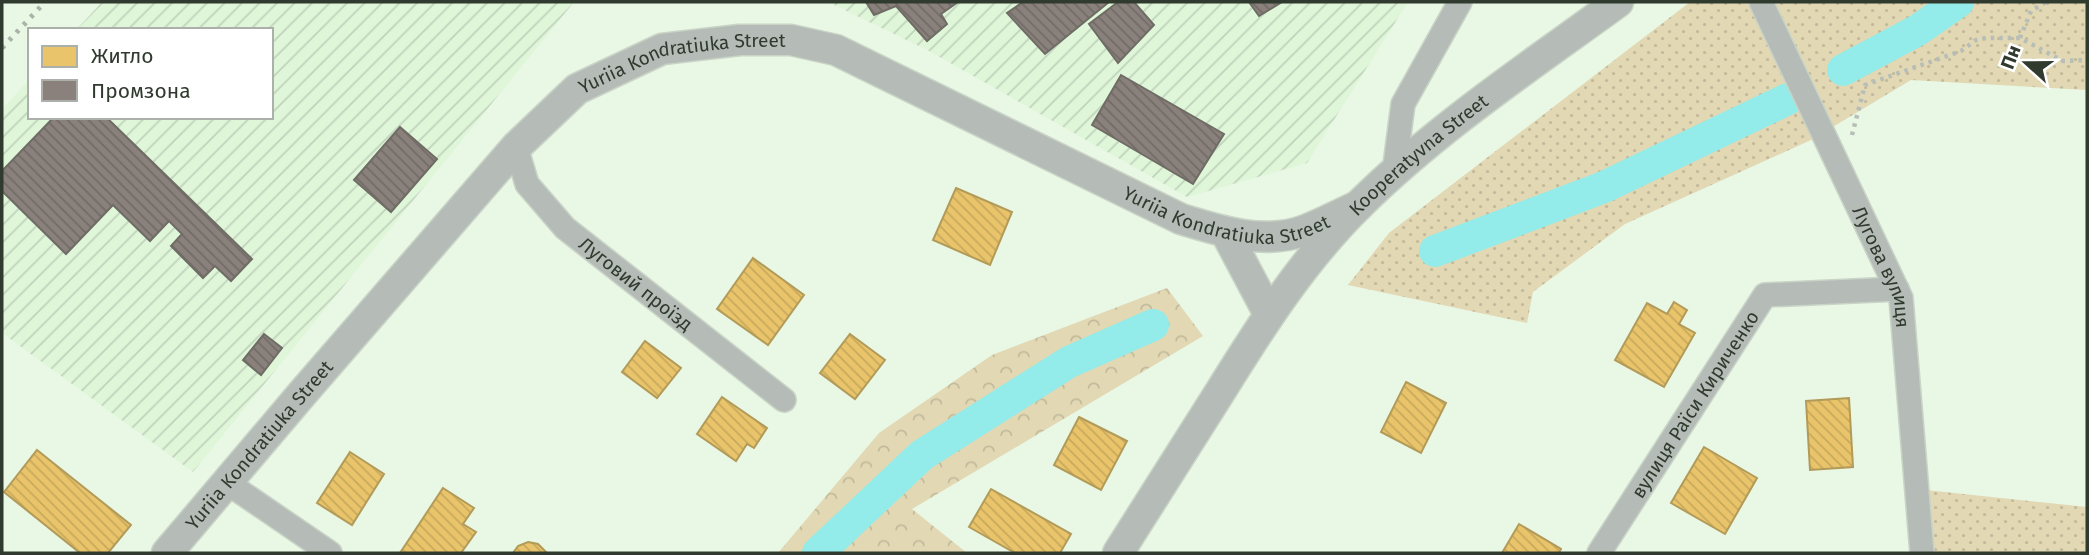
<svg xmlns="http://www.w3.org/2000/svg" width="2089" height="555" font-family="'Fira Sans',sans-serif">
<defs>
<pattern id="industrial-furrows" width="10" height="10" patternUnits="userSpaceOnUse" patternTransform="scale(1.75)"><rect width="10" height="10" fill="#dff6d9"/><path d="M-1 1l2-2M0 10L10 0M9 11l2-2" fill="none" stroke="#c0d4bb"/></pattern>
<pattern id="grass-dots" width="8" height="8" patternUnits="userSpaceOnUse" patternTransform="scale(1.75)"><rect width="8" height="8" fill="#e2d8b4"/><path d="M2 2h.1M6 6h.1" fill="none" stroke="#c2ba9b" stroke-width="1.8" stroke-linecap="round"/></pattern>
<pattern id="forest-crowns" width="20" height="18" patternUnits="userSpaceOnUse" patternTransform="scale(1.75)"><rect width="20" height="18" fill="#e2d8b4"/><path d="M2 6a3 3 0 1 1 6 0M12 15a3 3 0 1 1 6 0" fill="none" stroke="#c2ba9b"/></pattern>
<pattern id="homes-back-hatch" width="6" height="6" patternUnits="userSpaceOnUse" patternTransform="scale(1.75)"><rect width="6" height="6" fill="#e9c46a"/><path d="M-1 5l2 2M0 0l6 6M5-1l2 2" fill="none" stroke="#c8a95c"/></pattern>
<pattern id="industry-back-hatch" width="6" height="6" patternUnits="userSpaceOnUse" patternTransform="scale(1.75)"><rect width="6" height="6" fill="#8a817c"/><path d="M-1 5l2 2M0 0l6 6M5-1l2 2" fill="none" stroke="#716b66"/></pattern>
</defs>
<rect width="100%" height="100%" fill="#e9f7e5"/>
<g fill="url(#industrial-furrows)">
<path d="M102,2h472l-381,470 -191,-139v-224l28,-30v38h241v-87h-195z"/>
<path d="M828,2h580l-101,161 -120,34 -258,-146z"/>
</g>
<g fill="url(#grass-dots)">
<path d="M1690,2h397v88l-176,-10 -100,60 -186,84 -92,68 -6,31 -179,-38 41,-52z"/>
<path d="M1926,490l161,17v46h-162z"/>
</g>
<path fill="url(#forest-crowns)" d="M1167,288l36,48 -291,173 55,44h-189l101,-120 113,-78z"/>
<g fill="url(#homes-back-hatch)" stroke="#b29b58" stroke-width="2">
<path d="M956,188l56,24 -22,53 -57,-25z"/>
<path d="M753,258l51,37 -36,50 -51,-36z"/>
<path d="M1674,302l13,8 -8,14 16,9 -31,54 -49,-27 32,-57 20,11z"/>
<path d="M850,334l35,26 -30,39 -35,-26z"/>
<path d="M645,341l36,27 -24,30 -35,-26z"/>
<path d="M1406,382l40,21 -25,50 -40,-21z"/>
<path d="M722,397l45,31 -13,20 -7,-4 -11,17 -39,-27z"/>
<path d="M1849,398l4,69 -43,3 -4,-69z"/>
<path d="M1079,417l48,24 -26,49 -47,-25z"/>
<path d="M1704,447l53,31 -32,56 -54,-31z"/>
<path d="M37,450l94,75 -23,28h-28l-76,-61z"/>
<path d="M350,452l34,22 -32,51 -35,-22z"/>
<path d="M443,488l31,20 -11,16 13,8 -15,21h-61z"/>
<path d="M991,489l80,45 -11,19h-45l-46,-26z"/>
<path d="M1519,524l42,25 -2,4h-57z"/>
<path d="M528,542l10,2 9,9h-34l5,-7z"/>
</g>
<g fill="url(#industry-back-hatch)" stroke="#6f6c65" stroke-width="2">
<path d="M866,2h92l-17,12 6,10 -20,17 -31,-35 -22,9z"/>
<path d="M1023,2h86l-64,52 -38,-41z"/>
<path d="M1118,2h16l20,23 -36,38 -29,-39z"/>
<path d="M1249,2h33l-23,14z"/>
<path d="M1121,75l103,59 -31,50 -101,-59z"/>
<path d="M54,117h52l146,142 -21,22 -16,-15 -12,12 -32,-32 11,-12 -13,-13 -19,20 -37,-36 -47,49 -64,-63v-20z"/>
<path d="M400,127l37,32 -46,53 -37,-32z"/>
<path d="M264,334l18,14 -21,27 -18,-15z"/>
</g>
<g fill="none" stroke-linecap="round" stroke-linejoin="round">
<g stroke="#93ebea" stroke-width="32">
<path d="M1843,70l75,-40 40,-28"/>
<path d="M1435,251l169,-64 184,-88"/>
<path d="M818,553l104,-98 147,-93 84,-37"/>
</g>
<defs>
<g id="minor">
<path id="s1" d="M1761,2l140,296 21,255"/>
<path id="s2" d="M516,147l11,37 38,44 219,172"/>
<path d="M1394,173l9,-69 57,-102"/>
<path d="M226,482l104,71"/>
<path id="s3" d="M1599,553l166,-258 132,-6"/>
</g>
<g id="tertiary">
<path d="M1226,233l43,81"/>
<path id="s4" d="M167,553l134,-158 215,-248 61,-58 85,-40 78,-9h51l45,10 345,169c39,12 82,26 122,12 19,-7 37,-17 55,-25"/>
<path id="s5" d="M1118,553c34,-54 68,-108 102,-161 41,-66 83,-132 139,-187 78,-77 171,-139 259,-203"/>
</g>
</defs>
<use href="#minor" stroke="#c9d3c6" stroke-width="26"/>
<use href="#tertiary" stroke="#c9d3c6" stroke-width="33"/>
<g stroke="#b7beb7" stroke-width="4.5" stroke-dasharray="3.5 5" stroke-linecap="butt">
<path d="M2020,38l11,-27 15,-9"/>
<path d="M1852,135l13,-50 96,-34 15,-11 10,-2h34l43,23 24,-1"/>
</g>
<use href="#minor" stroke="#b5bcb7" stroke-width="23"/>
<use href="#tertiary" stroke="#b5bcb7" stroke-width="30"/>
<path stroke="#aab3aa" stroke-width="5" stroke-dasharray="3.5 7" stroke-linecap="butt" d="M2,48l43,-46"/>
</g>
<g text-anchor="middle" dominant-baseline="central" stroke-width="7" stroke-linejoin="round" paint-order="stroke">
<g font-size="19" fill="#303a2e" stroke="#fff">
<text stroke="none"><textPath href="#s4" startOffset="730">Yuriia Kondratiuka Street</textPath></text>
<text stroke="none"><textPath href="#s5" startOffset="502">Kooperatyvna Street</textPath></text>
<text stroke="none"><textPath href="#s4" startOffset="1318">Yuriia Kondratiuka Street</textPath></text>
<text stroke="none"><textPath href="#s1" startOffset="292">Лугова вулиця</textPath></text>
<text stroke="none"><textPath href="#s2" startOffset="187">Луговий проїзд</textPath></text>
<text stroke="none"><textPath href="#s3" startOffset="177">вулиця Раїси Кириченко</textPath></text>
<text stroke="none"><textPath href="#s4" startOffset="142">Yuriia Kondratiuka Street</textPath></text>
</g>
</g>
<rect width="2089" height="555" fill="none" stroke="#303a2e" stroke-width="7"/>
<rect x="28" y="28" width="245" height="91" fill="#ffffff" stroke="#acb0ab" stroke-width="2"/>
<rect x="42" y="46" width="35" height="21" fill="#e9c46a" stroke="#acb0ab" stroke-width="2"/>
<text x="91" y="63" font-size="21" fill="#303a2e">Житло</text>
<rect x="42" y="80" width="35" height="21" fill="#8a817c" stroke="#acb0ab" stroke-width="2"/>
<text x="91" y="98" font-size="21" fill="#303a2e">Промзона</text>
<g transform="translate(2026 63) rotate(291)" stroke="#ffffff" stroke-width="5" paint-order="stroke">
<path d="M0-5L12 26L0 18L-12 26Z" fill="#303a2e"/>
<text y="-10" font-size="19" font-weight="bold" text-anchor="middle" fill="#303a2e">Пн</text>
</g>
</svg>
